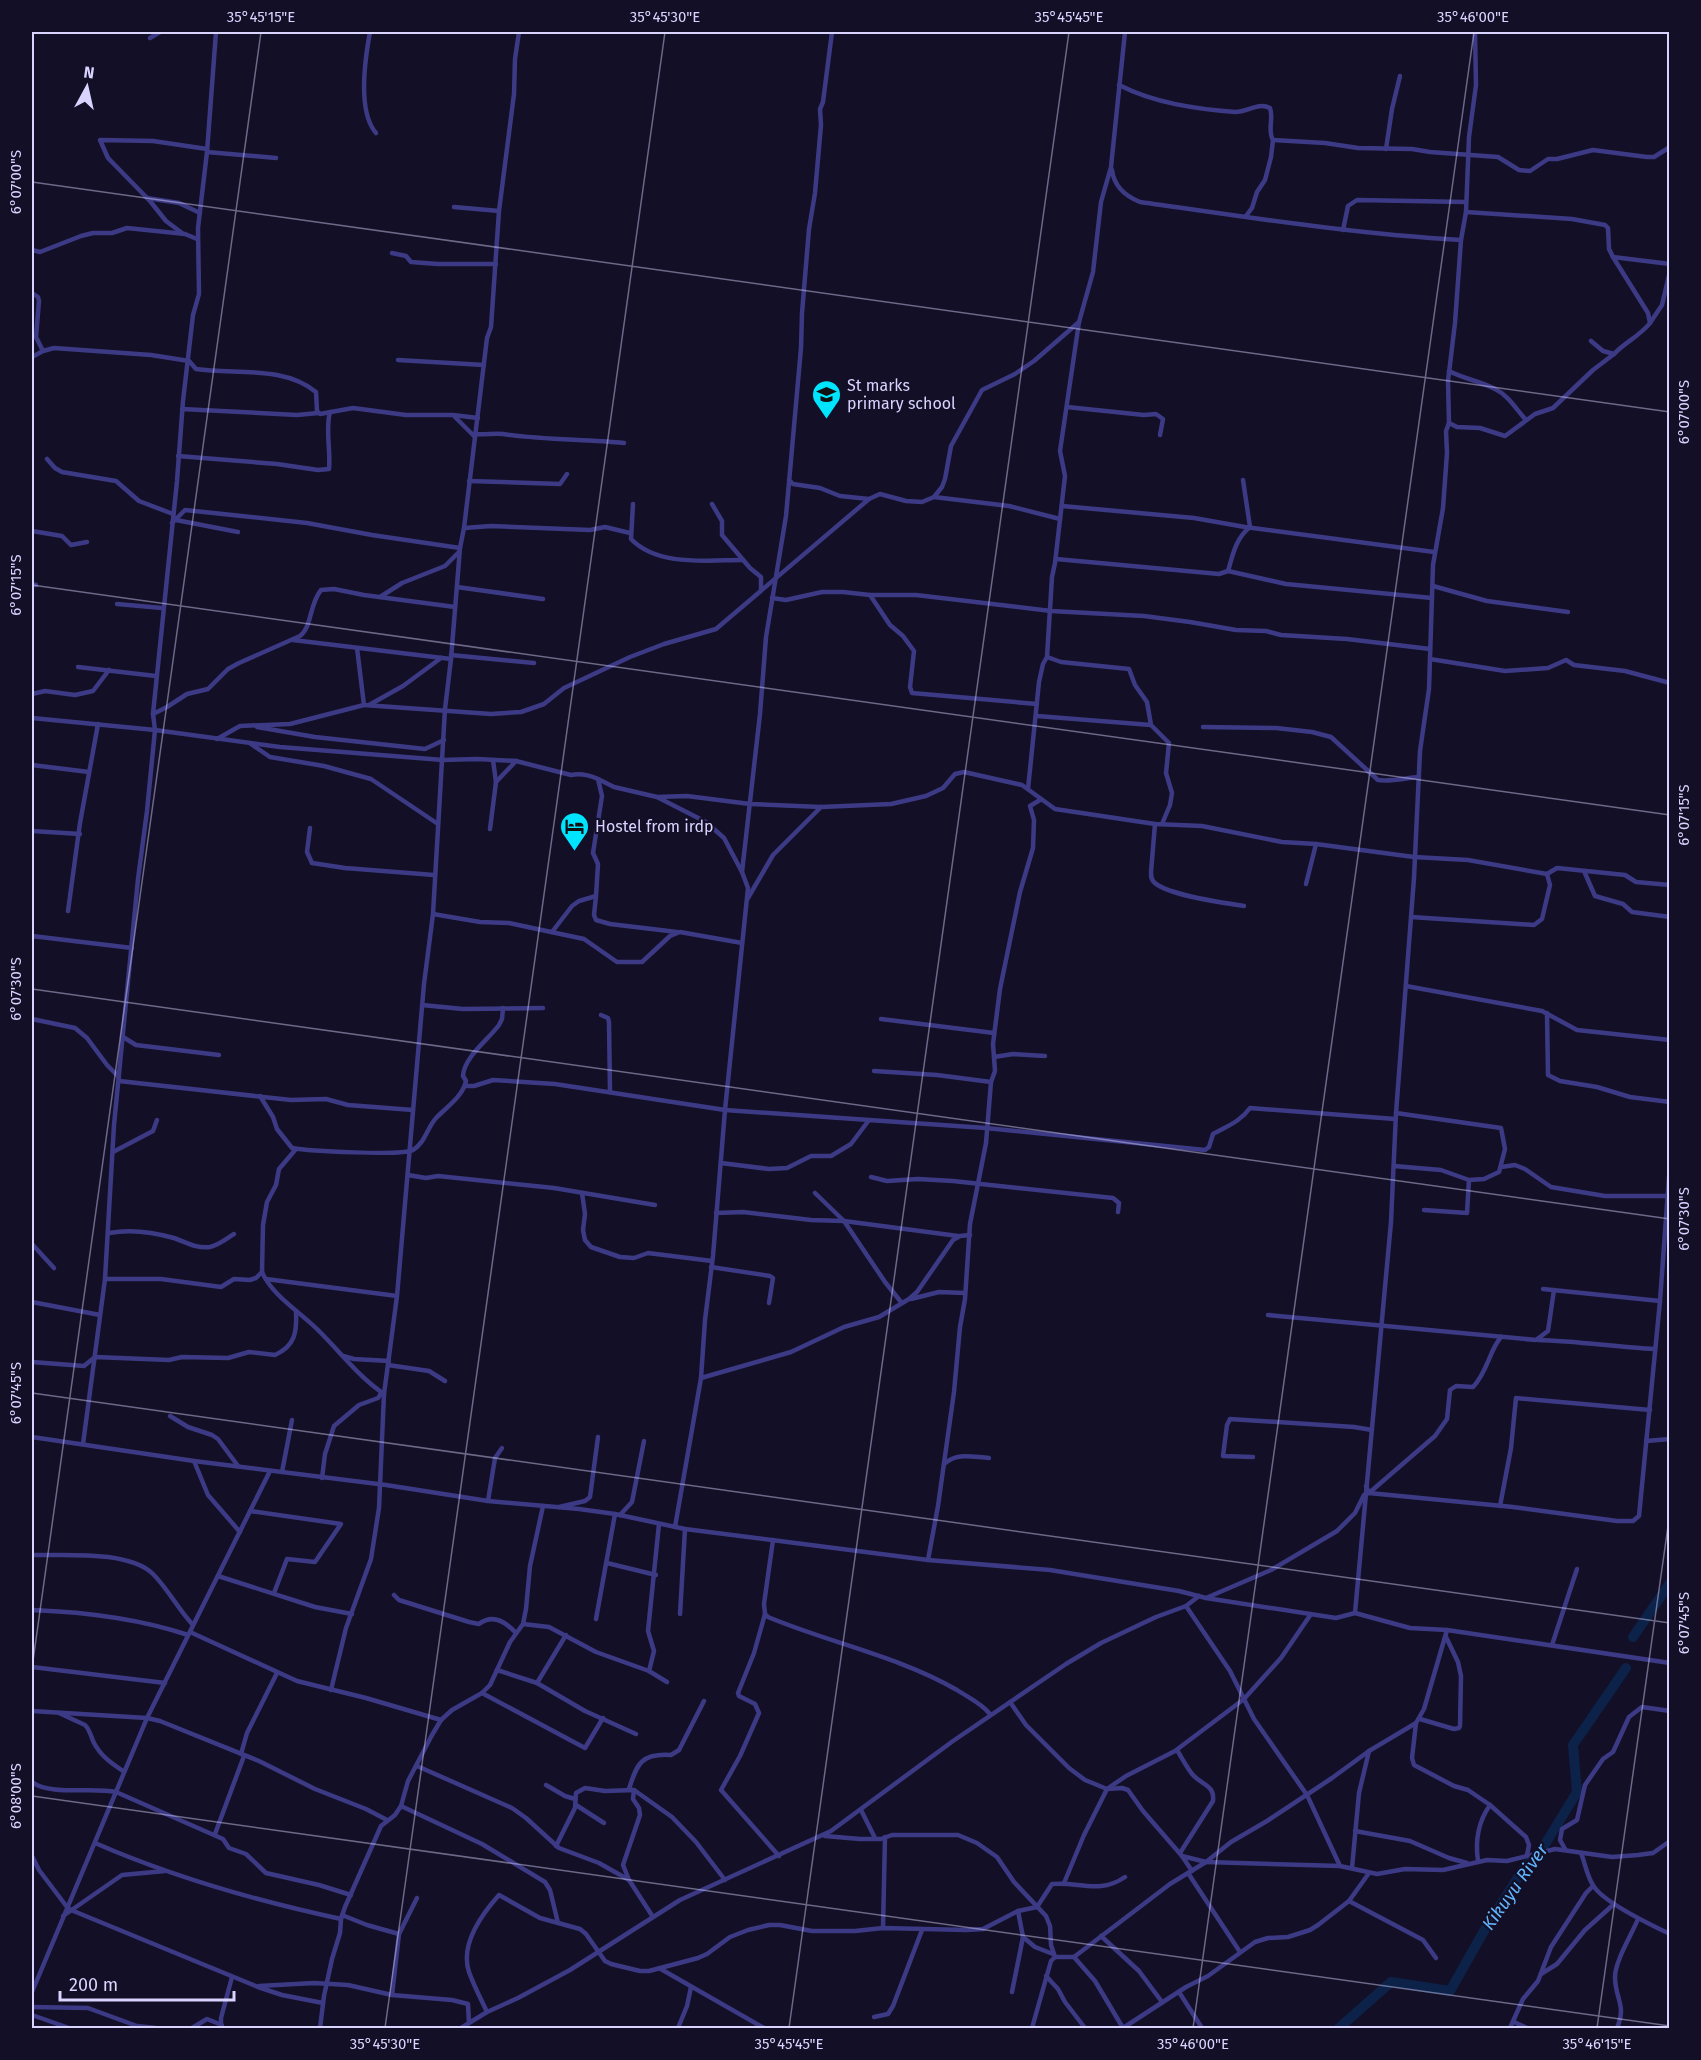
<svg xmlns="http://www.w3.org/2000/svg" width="1701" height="2060" font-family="'Fira Sans',sans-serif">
<rect width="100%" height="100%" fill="#130f26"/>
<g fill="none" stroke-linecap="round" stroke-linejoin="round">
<g stroke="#0c2248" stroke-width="10">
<path d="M1633,1637l37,-54"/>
<path d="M1339,2028l52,-46 59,9 34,-60 40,-63 17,-17 36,-59 -4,-47 53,-77"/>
</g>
<g stroke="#3d3a85" stroke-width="4.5">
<path d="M370,32c-5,27 -13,79 6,101"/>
<path d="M150,38l10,-6"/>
<path d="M1119,85c35,18 77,24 116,27 13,0 23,-10 35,-4 4,11 -3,22 3,32l-2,17 -6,23 -8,12 -5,16 -6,8"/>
<path d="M1273,140l52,3 33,5 54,1 18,3 68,5 21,13 11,1 18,-12h9l36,-9 54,7h7l16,-10"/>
<path d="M1386,149l6,-40 8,-33"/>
<path d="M207,152l69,6"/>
<path d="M1112,170c2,16 13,26 28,32 107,15 213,32 321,38"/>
<path d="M147,198l32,5 21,10"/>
<path d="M454,207l45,4"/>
<path d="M1466,212l106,7 33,6 3,3 1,21 4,8 57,7"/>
<path d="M1343,230l5,-24 9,-6 108,2"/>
<path d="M182,233l-16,-12 -16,-20 -42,-43 -8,-18 53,1 54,8"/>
<path d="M32,250l8,2 41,-16 12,-3h19l15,-5 58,6 12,5"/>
<path d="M392,253l14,3 5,6 27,2h58"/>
<path d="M32,293l6,4 1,4 -3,36 7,14"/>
<path d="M1650,323l12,-18 8,-34"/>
<path d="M1591,341l12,10 11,3c11,-12 26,-18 36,-31l-2,-10 -35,-56"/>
<path d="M32,357l11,-6 11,-3 97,7 38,6 7,8c39,6 87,-4 120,23l1,19 3,3 33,-6 53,7h47l25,3"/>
<path d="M398,360l86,5"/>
<path d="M1449,371c15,8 31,10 46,18 13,6 21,20 31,31"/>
<path d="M1067,407l77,8 12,-1 7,5 -3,16"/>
<path d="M182,409l115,6 21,-2"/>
<path d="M455,417l20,20"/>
<path d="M1449,423l8,4 23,1 25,8 30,-22 18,-6 40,-38 21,-16"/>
<path d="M475,434c10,1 19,-1 28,0 41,6 81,5 121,9"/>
<path d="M178,456l99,8 41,6 11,-1c2,-19 -4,-39 1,-57"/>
<path d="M47,459l8,9 7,4 54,9 23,20 34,13"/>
<path d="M789,480l4,4 27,4 20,8 29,3"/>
<path d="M469,481l91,3 7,-10"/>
<path d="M934,497l75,9 51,13"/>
<path d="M633,504l-2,35c27,28 77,21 112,21"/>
<path d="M712,504l10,17v14l28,33 11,9v13"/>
<path d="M1062,506l132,12 51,9 189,25"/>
<path d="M176,520l62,12"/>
<path d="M172,523l13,-13 122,13 65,12 88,13"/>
<path d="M464,528l27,-2 99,4 15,-3 25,6"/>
<path d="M32,531l30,5 9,9 16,-3"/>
<path d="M1056,559l163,15 9,-3 58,13 146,14"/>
<path d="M1228,571c5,-17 8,-33 22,-44l-7,-47"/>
<path d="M32,584l4,1"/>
<path d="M1433,586l54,15 81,11"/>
<path d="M457,587l86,12"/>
<path d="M870,595l20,30 13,11 11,15 -4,36 2,6 125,11"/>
<path d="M380,597l22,-14 43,-17 14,-14"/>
<path d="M772,598l14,2 36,-8h21l27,3h46l135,16 93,5 46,6 46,8 30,1 15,4 66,4 83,10"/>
<path d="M117,604l45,4"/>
<path d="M293,640l158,19"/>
<path d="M451,655l83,8"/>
<path d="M1047,657l14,5 68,7 6,16 12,17 4,23 18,18 -3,30 6,20 -2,12 -8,19"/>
<path d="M1430,659l75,12 43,-3 18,-8 8,5 51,6 45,12"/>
<path d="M78,667l78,9"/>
<path d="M32,694l13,-3 30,4 18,-4 16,-21"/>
<path d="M364,705l127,9 30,-2 23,-8 20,-16 66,-31 34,-13 52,-15 153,-130 11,-5 26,7 16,1 12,-5 8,-10 3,-8 6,-33 31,-56 33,-16 19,-13 45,-39"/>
<path d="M369,705l34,-19 38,-28"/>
<path d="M153,714l14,-7 20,-13 21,-5 20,-20 11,-6 61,-27c12,-9 9,-31 21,-46l13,-1 30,6 91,12"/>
<path d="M1037,716l114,9"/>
<path d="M32,718l123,12 125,17 163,13 34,-1 39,2 55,14c10,-2 18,0 27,4l4,17 -9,57 5,11 -2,32 -17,5 -7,5 -20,26"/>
<path d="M257,727l58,10 110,12 19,-9"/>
<path d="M1203,727l73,1 36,4 19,5 47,43c13,2 27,-2 41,-3"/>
<path d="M217,739l23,-13 50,-2 74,-19 -7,-57"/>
<path d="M251,744l19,13 54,9 47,13 67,45"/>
<path d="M32,765l57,7"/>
<path d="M598,779l16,8 43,10 49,25 18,16 18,34"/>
<path d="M496,782l20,-21"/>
<path d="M1028,789l11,-107 4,-18 4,-7 5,-80 3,-14 10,-87 -5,-25 19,-129 14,-50 8,-70 10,-35 14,-135"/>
<path d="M657,797l30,-1 63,8 71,3 70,-3 35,-8 17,-8 12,-14 9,-2 58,13 33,24 100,15 47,2 80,16 34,2 98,13 54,3 79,14 10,-6 68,7 11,7 34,3"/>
<path d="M1155,824l-4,48c0,5 0,6 2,9 11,14 72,22 91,25"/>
<path d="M310,828l-3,24 5,11 33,5 89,7"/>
<path d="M490,829l6,-47 -3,-22"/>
<path d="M32,831l48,3"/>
<path d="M1584,871l11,25 28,8 9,8 38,5"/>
<path d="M1306,884l10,-40"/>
<path d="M596,896l-2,19 2,5 14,4 67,8"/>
<path d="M748,898l25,-43 48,-48"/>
<path d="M68,911l12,-88 18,-99"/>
<path d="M433,914l47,8 29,1 75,16 33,23h25l28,-26 10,-4 62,11"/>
<path d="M1411,917l123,8 8,-6 8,-34 -3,-11"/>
<path d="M32,936l100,12"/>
<path d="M1406,986l136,25 35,19 93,10"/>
<path d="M422,1005l41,4 80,-1"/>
<path d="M1547,1013l1,62 12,6 37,6 33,10 40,5"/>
<path d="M601,1015l7,3 1,4 1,70"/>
<path d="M32,1019l43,9 12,10 20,27 12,12"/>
<path d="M881,1019l113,14"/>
<path d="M123,1037l13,8 83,10"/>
<path d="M994,1057l19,-3 32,2"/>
<path d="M874,1071l63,4 54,7"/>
<path d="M119,1081l172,19 35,-1 22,6 65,5"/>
<path d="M465,1086h9l19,-6 62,4 170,26 144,10"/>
<path d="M260,1096l13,21 4,12 15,19c16,3 110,8 121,2 13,-8 14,-23 24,-33 10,-10 26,-21 29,-36l-3,-5c1,-19 25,-36 36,-51l3,-6 1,-11"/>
<path d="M296,1149l-17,20 -3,16 -9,17 -4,23 -1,47c10,24 41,42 58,60 22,22 39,45 64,62"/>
<path d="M113,1152l40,-21 4,-11"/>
<path d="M721,1163l48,6 18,-1 24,-12h20l20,-12 18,-24 117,8 219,22 4,-3 4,-13c14,-8 27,-12 37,-26l145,11"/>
<path d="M1394,1166l47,4 28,10 15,-1 15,-7 6,-23 -4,-21 -105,-15"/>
<path d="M1501,1167l14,-2 10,4 26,18 54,9h62"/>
<path d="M408,1175l18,3 12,-2 116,12 101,17"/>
<path d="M871,1177l16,4 31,-2 35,2 160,17 6,5 -1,9"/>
<path d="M582,1193l3,21 -2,16 2,10 6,7 29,10 14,1 14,-5 64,8"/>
<path d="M815,1193l29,28 41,61 16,20"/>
<path d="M1424,1210l43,3 2,-33"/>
<path d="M716,1213l27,-1 68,8 33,1 114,15"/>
<path d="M109,1233c21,-4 44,-1 65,5 12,4 22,11 36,9 9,-2 17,-9 24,-13"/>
<path d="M32,1244l22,24"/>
<path d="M711,1267l59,9 3,2 -4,25"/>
<path d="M105,1279h56l60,8 13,-8 16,1 6,-2 6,-6"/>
<path d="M266,1279l131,17"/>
<path d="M1543,1289l117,12"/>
<path d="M911,1299l28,-7 26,1"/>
<path d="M32,1302l68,13"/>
<path d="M1268,1315l268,25 12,-9 6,-41"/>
<path d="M1538,1340c39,1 78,7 117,9"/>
<path d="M343,1356l11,3 35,2"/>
<path d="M32,1362l52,4 11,-9 74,3 13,-3 46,1 21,-6 26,3c20,-9 22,-23 21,-43"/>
<path d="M388,1365l41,6 16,10"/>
<path d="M701,1378l90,-26 53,-25 35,-10 30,-18 8,-7 36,-52 7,-4 10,-1"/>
<path d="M170,1416l18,11 24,8 6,4 20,27"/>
<path d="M32,1437l162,24 192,24 102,16 91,8 36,5 70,15 243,31 122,10 129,21 27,7 130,20 19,-5 55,15 37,2 223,33"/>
<path d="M1646,1441l24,-2"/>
<path d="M83,1444l22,-165 9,-154 24,-246 9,-68 8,-81 -2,-16 24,-233 6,-80 10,-86 6,-21 -1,-66 9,-76 9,-120"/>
<path d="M1253,1457l-30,-1 4,-31 3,-6 124,8 18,3"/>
<path d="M194,1461l14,34 32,37"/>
<path d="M944,1464c13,-12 28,-7 45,-6"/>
<path d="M282,1472l10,-52"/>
<path d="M322,1478l3,-24 9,-28 25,-21 19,-7 4,-6"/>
<path d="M1366,1486l3,7 144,14 104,14h16l6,-5 21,-215 10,-138"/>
<path d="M1369,1493l66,-57 12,-17 3,-29 6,-4 17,1c15,-16 16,-36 28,-50"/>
<path d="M488,1501l7,-43 7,-10"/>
<path d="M543,1506l-13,60 -4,43 -3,15 -13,18 -13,28 40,13 48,28 51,23"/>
<path d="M1500,1506l11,-58 5,-50 134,12"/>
<path d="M559,1507l26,-6 5,-4 8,-60"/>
<path d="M250,1511l91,13 -26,38 -28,-3 -13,34"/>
<path d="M620,1515l12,-13 12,-61"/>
<path d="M675,1527l26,-149 4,-58 8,-64 12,-146 23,-222 -6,-16 18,-158 6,-77 20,-121 15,-168 1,-35 7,-84 6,-36 6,-68 -1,-16 3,-7 9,-70"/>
<path d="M773,1540l-9,64 1,10 3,3c62,26 130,39 189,73 12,8 24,13 33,24"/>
<path d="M32,1555c32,1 96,-5 121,19 15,15 25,35 40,51"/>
<path d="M928,1560l10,-54 16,-114 6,-65 5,-28 5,-75 16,-81 5,-61 4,-11 -2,-27 7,-55 20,-97 13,-44 1,-28 -4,-14 10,-6"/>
<path d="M607,1563l49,12"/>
<path d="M218,1576l97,31 37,7"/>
<path d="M394,1595l5,5 70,22 10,2c14,-11 27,-2 37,9"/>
<path d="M1206,1598l65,-28 66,-39 18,-18 9,-18"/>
<path d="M1186,1606l44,65 24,48 53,76 33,71"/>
<path d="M32,1610c53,2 105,8 156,25"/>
<path d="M1355,1613l36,-391 5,-109 18,-235 6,-127 9,-62 4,-124 10,-57 4,-55 -1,-22 3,-8 -1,-42 7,-58 6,-83 5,-28 3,-75 7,-52 -1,-53"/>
<path d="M680,1614l5,-85"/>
<path d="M765,1614l-11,39 -16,40 1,3 16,8 4,9 -19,43 -19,34 58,66"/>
<path d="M596,1619l19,-105"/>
<path d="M523,1624l26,3 47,25 53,19 18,11"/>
<path d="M190,1632l107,49 69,17 75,22"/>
<path d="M1552,1645l25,-76"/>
<path d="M32,1667l133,16"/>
<path d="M649,1671l5,-20 -6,-20 11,-107"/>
<path d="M537,1683l29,-48"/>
<path d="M331,1690l15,-62 25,-69 8,-51 5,-114 13,-98 27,-312 9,-70 12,-205 6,-50 9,-111 4,-20 23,-190 4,-11 8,-116 15,-117 1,-35 4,-27"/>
<path d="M482,1693l103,55 18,-30"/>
<path d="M1010,1702l16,23 43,43 16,12 22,9 15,-1 6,2 15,21 39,45 24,6 134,4 37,8 28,-5 38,1 44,-10 20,1 48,-12 57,8 26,-2 15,-2 17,-12"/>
<path d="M32,1711l115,7 13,3 99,40 56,28 51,20 21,11"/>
<path d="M59,1713l26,12c5,5 6,12 9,18 7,13 17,20 29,28"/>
<path d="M1420,1719l34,10 5,-1 1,-2 1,-50 -3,-14 -12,-25"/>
<path d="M1416,1723l-4,35 2,7 40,21 14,4 22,15 36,32 3,8 -2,10"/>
<path d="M1177,1750c5,8 10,18 16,25 9,10 22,10 20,26l-33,52"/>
<path d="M241,1754l6,-21 30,-60"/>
<path d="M417,1766l95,42 14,10 33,30 40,15 30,17"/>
<path d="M32,1782c18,14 61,5 84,10l107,47 6,9 17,6 20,19 53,12 32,10"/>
<path d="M546,1785l19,11 10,3"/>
<path d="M629,1789c8,-26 13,-36 42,-34l8,-5 25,-49"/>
<path d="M634,1790l-1,9 6,9 1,7 -17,50 6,15 24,37"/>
<path d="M576,1805l28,18"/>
<path d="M401,1806l81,38 63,38 5,8 8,33"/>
<path d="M861,1810l14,28"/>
<path d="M1355,1831l55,10 39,17 18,5"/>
<path d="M215,1834l29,-78"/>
<path d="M825,1836l35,3h21l11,-4h66l19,8 20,14 17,25 32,34 4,10 1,19 4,12"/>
<path d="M95,1843c78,34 162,58 246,76"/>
<path d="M556,1846l19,-38 1,-15 9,-5 20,3 29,-1 38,27 24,25 29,38"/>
<path d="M1565,1849l-5,-9 2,-11 15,-9 8,-35 18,-26 10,-7 16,-35 13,-10 28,4"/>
<path d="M1581,1853c4,10 6,23 12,32 9,17 58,40 77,49"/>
<path d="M32,1856l7,14 28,37 4,3 187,77 24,8 41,8"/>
<path d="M1182,1856l10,15"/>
<path d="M1478,1861c-3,-20 0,-39 12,-56"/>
<path d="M1352,1868l7,-75 10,-42"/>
<path d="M1188,1873l52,79"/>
<path d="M1064,1883l20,-48 23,-46 19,-13 49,-25 69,-52 37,-41 30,-44"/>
<path d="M1349,1901l74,39 13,18"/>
<path d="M342,1915l25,10 32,9"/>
<path d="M63,1916l59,-41 43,-4"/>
<path d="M883,1928l2,-91"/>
<path d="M1101,1936l38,35 23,31"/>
<path d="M1023,1937l12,10 18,7"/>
<path d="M1074,1957l21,24 28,47"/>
<path d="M659,1968l105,60"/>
<path d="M1541,1974l16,-10 28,-34 29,-26"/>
<path d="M1046,1976l12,13 7,13 20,26"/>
<path d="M259,1986l55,-3 34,2 44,10 60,5 16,4 1,19"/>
<path d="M32,1992l115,-274 123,-247"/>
<path d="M1012,1992l11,-55 -5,-26"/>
<path d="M1179,1992l23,36"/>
<path d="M392,1995l7,-61 18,-36"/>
<path d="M32,2007l56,1 49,18 19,2"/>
<path d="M487,2012c-6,-13 -13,-26 -18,-40 -9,-27 13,-58 30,-77l41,23 40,11 6,5 19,27 6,3 29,7h9l49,-13 9,-4 23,-17 18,-7 21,-5h11l32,6h43l28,-3 84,2 16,-1 35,-18 19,-4 15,-23c26,-3 47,11 73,-7"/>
<path d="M32,2015l37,13"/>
<path d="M874,2017l14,-3 5,-8 29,-76"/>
<path d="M1514,2022l13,6"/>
<path d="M192,2028l15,-9 15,6"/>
<path d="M221,2028v-10l11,-41"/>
<path d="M320,2028l4,-32 8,-37 8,-26 1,-14 4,-12 36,-81 14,-11 6,-9 7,-25 24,-46 9,-15 11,-10 30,-17 8,-8 7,-15"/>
<path d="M461,2028l26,-16 31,-14 52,-28 110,-70 151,-69 122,-90 113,-77 35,-21 55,-26 30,-11 13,-10"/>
<path d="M678,2028l9,-22 4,-19"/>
<path d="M1032,2028l19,-67 4,-4h19l96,-73 36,-22 25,-20 36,-21 65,-43 37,-27 47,-28 8,-14 23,-79"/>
<path d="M1123,2028l63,-41 22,-11 47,-34 13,-4 20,-1 22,-7 8,-5 31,-24 20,-28"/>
<path d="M1510,2028l13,-29 15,-18 13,-34 35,-54 7,-7"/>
<path d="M1617,2028c10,-23 -2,-29 -2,-51 0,-16 17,-43 23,-58"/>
</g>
</g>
<path fill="none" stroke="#d9d4ff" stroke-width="1.5" stroke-opacity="0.45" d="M32,182l1638,230M32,585l1638,230M32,989l1638,230M32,1393l1638,230M32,1668l229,-1636M32,1796l1638,230M385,2028l280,-1996M789,2028l280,-1996M1193,2028l281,-1996M1597,2028l73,-516"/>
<defs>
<symbol id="school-pin" viewBox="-11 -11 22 30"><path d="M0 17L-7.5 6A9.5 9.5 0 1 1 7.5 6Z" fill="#00e5ff" stroke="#130f26"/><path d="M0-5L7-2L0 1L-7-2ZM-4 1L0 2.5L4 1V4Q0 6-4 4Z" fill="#111"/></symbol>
<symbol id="hotel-pin" viewBox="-11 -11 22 30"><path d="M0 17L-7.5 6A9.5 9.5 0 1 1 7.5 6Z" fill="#00e5ff" stroke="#130f26"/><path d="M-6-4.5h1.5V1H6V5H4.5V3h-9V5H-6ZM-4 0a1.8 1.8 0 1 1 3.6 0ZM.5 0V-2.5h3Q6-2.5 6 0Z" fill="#111"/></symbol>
</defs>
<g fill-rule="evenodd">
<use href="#school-pin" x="810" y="378" width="33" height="45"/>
<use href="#hotel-pin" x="558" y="810" width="33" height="45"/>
</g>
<g text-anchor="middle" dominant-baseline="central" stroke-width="4.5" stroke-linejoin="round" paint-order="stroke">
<g font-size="16" fill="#d9d4ff" stroke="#130f26" text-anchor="start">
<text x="847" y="385">St marks<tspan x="847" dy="18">primary school</tspan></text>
<text x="595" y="826">Hostel from irdp</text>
</g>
<g font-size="18" font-style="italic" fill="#62b6ff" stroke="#130f26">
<text transform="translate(1515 1887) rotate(-55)">Kikuyu River</text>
</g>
</g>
<rect width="1701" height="2060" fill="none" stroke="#130f26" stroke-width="66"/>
<g transform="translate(87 87) rotate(8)" stroke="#130f26" stroke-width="4.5" paint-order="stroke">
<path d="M0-4.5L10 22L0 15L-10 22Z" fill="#d9d4ff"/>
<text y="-9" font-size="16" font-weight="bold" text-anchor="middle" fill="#d9d4ff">N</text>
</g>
<path d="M60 1991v9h174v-9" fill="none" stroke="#d9d4ff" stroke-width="3"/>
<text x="69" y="1991" font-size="18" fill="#d9d4ff" stroke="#130f26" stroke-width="4.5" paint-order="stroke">200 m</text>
<rect x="33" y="33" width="1635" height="1994" fill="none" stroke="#d9d4ff" stroke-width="2"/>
<g font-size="15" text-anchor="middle" fill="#d9d4ff">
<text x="261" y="22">35°45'15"E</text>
<text x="665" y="22">35°45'30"E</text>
<text x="1069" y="22">35°45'45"E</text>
<text x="1473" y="22">35°46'00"E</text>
<text transform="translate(16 182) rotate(-90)" y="5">6°07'00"S</text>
<text transform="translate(1684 412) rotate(-90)" y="5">6°07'00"S</text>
<text transform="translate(16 585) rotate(-90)" y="5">6°07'15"S</text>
<text transform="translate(1684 815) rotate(-90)" y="5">6°07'15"S</text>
<text transform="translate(16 989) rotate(-90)" y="5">6°07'30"S</text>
<text transform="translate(1684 1219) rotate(-90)" y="5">6°07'30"S</text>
<text transform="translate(16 1393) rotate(-90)" y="5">6°07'45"S</text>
<text transform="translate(1684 1623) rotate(-90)" y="5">6°07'45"S</text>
<text transform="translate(16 1796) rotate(-90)" y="5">6°08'00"S</text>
<text x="385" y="2049">35°45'30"E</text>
<text x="789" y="2049">35°45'45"E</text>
<text x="1193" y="2049">35°46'00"E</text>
<text x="1597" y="2049">35°46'15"E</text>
</g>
</svg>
